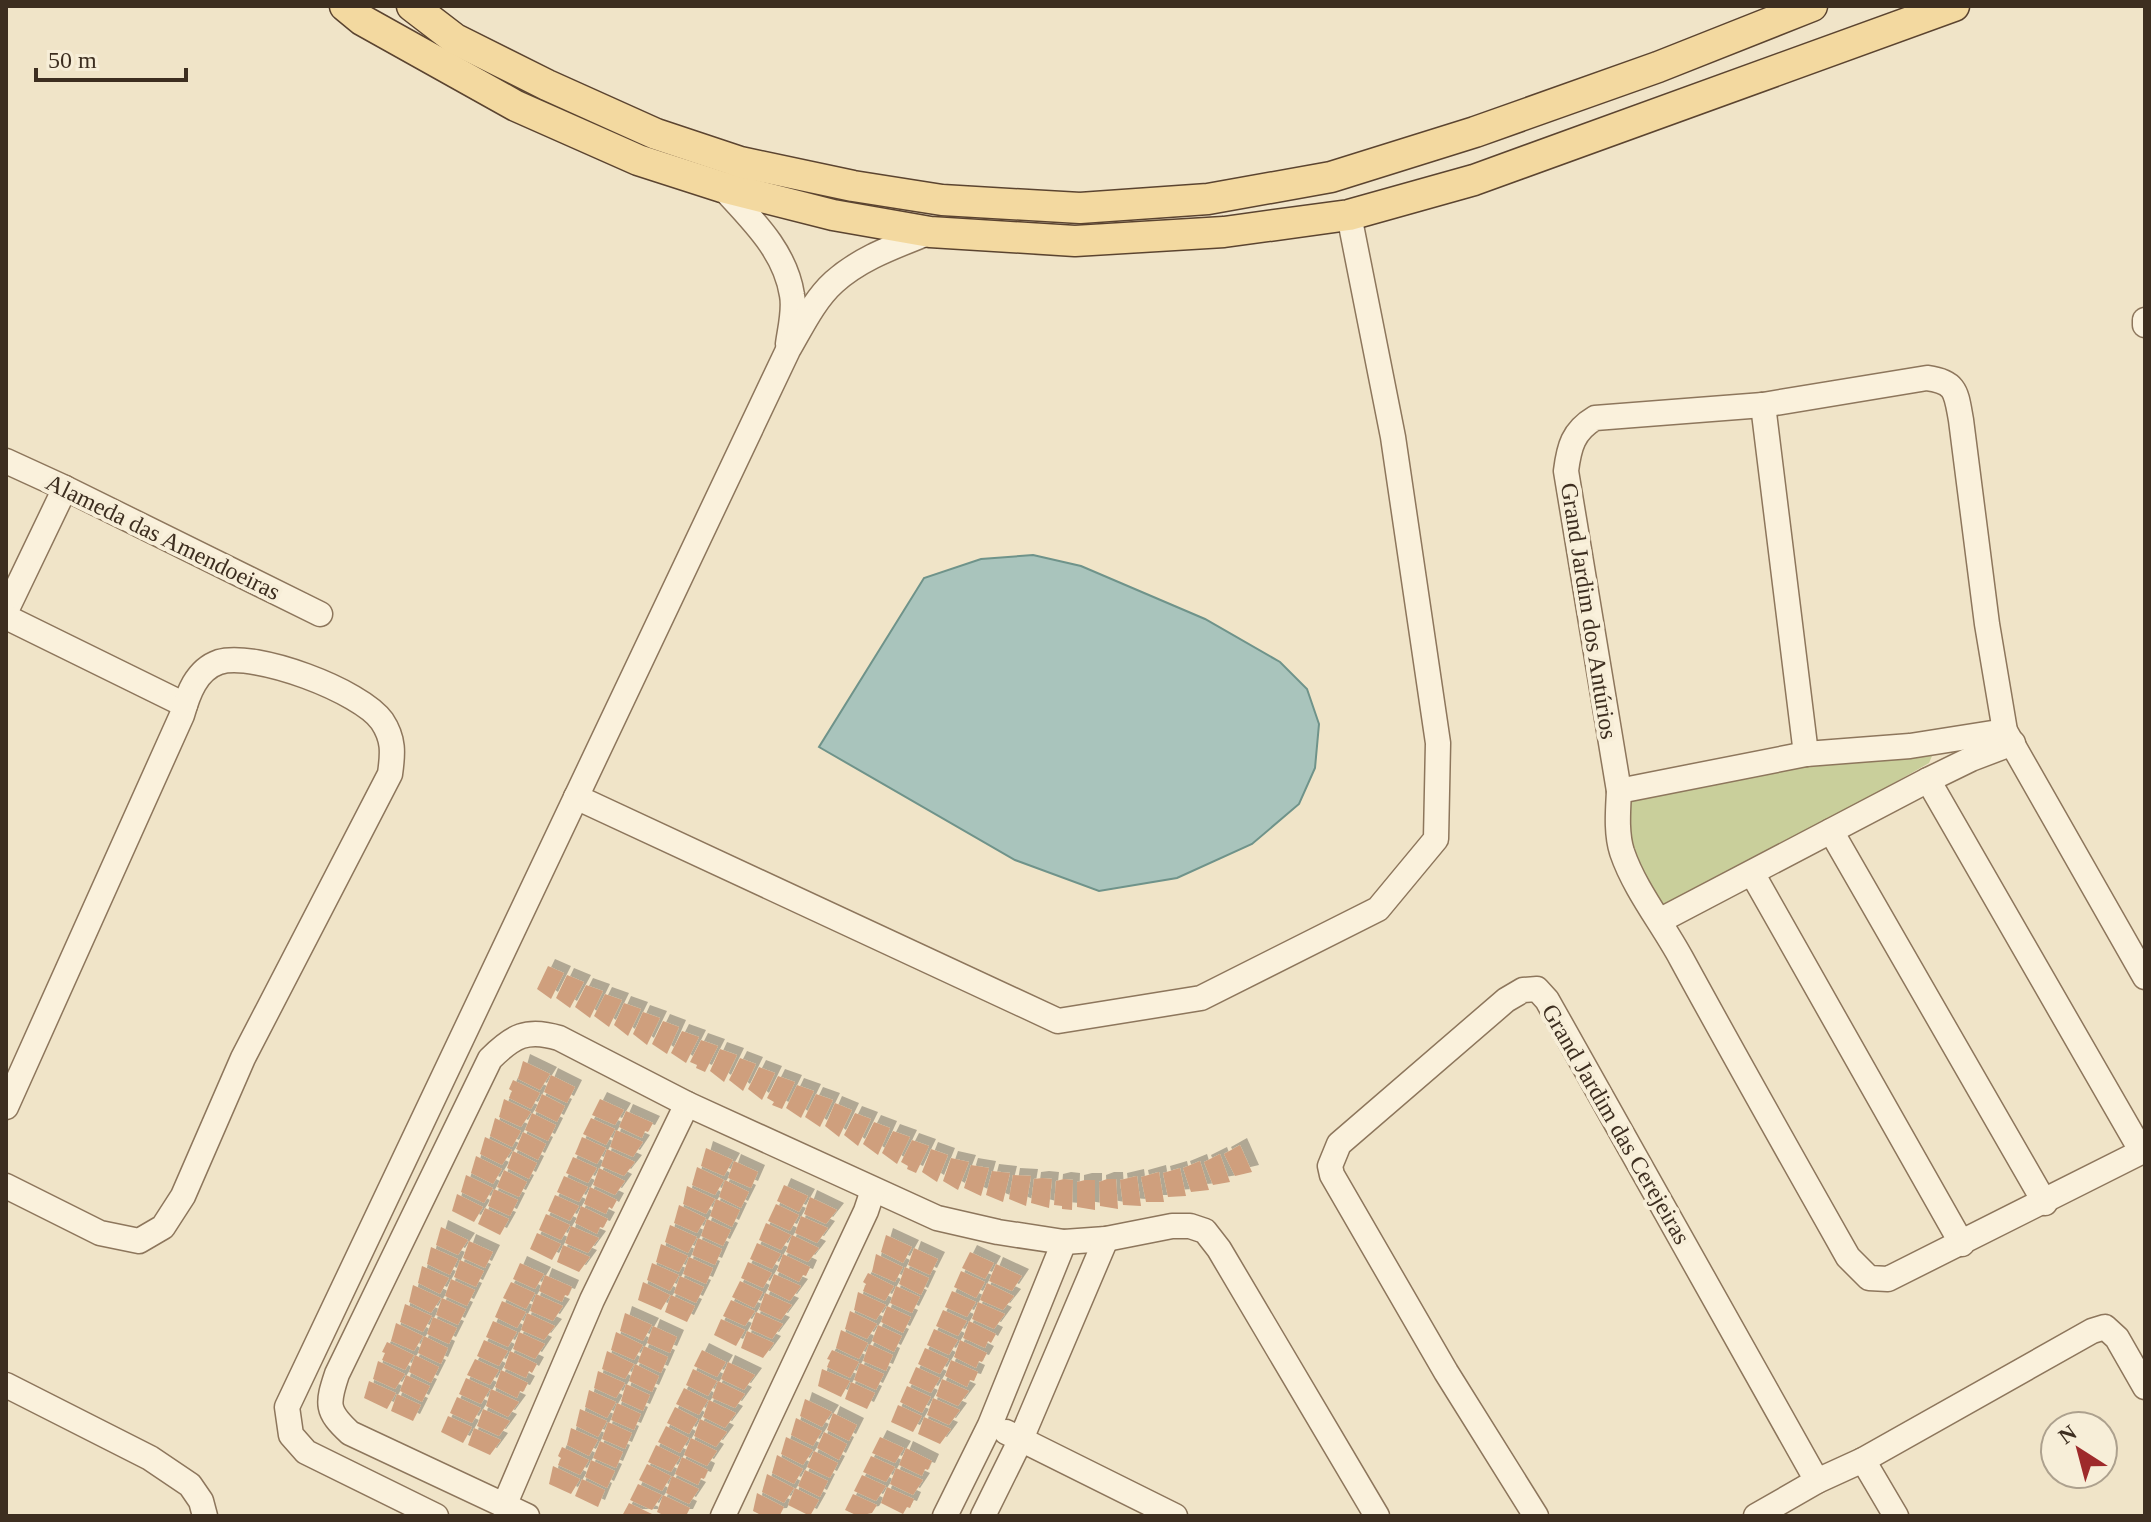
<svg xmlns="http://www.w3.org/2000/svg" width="2151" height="1522" font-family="Georgia,serif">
<defs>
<filter id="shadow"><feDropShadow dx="7" dy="-7" stdDeviation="0" flood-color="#0004"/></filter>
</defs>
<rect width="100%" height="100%" fill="#f0e4c8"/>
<path fill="#c9cf9b" d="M1927,751l5,5 -3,7 -247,141 -19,1c-23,-21 -53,-76 -29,-106 3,-4 10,-8 15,-11z"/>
<path fill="#a9c4bc" stroke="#6f938a" stroke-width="2" d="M1033,555l48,11 124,53 75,43 27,27 12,35 -4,44 -16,36 -47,40 -75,34 -78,13 -84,-31 -196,-113 105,-169 57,-19z"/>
<g fill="#cf9f7d" filter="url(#shadow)">
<path d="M548,966l16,7 -13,26 -14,-10z"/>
<path d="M567,975l17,7 -14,26 -14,-10z"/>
<path d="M586,985l17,6 -13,27 -15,-11z"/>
<path d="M605,994l17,6 -13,27 -15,-11z"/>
<path d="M624,1003l17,6 -13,27 -14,-11z"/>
<path d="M643,1012l17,6 -13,27 -14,-11z"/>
<path d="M663,1021l16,6 -12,27 -15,-10z"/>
<path d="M682,1031l17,6 -13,26 -15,-10z"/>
<path d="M701,1040l17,6 -13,26 -9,-4 1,-3 -7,-3z"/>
<path d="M720,1049l17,6 -13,27 -14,-11z"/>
<path d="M740,1058l16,6 -13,27 -14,-11z"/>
<path d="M523,1061l27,13 -10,16 -22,-11z"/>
<path d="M759,1067l16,6 -13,27 -14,-11z"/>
<path d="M551,1075l24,12 -8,16 -23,-11z"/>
<path d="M778,1076l17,6 -13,27 -10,-4 2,-3 -7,-4z"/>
<path d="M513,1080l27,13 -9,16 -22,-11 3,-7 -3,-2z"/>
<path d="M797,1085l17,6 -13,27 -15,-10z"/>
<path d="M542,1094l23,12 -8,16 -22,-11z"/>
<path d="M816,1094l17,6 -13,27 -15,-10z"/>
<path d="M504,1099l27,13 -10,15 -22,-10z"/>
<path d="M600,1099l24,11 -9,15 -23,-10z"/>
<path d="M835,1103l17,7 -13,27 -14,-11z"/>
<path d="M626,1111l27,12 -5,9 -3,-1 -3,7 -23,-11z"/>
<path d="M532,1113l24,12 -8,16 -23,-11z"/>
<path d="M855,1113l16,6 -13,27 -14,-11z"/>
<path d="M495,1118l26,13 -9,16 -22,-11z"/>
<path d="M591,1118l24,11 -9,16 -23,-11z"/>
<path d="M874,1122l16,6 -12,27 -15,-11z"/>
<path d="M616,1130l27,12 -10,15 -23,-10z"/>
<path d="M893,1131l17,6 -13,27 -15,-11z"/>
<path d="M523,1132l23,12 -8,16 -22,-11z"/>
<path d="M485,1137l27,13 -10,15 -22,-11z"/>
<path d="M582,1137l24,11 -9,16 -22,-10z"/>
<path d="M912,1140l17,6 -13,27 -9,-4 1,-3 -7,-4z"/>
<path d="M1240,1145l12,27 -17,4 -11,-22z"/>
<path d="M706,1148l27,12 -9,16 -23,-10z"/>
<path d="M607,1149l28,13 -11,14 -23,-10z"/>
<path d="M931,1149l17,6 -11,27 -15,-10z"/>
<path d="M513,1151l24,12 -8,16 -22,-11z"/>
<path d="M1220,1154l10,28 -17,3 -9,-23z"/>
<path d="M476,1156l26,13 -9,15 -22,-11z"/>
<path d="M573,1157l24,11 -9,15 -22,-10z"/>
<path d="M951,1158l18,4 -11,28 -15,-9z"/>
<path d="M734,1161l24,11 -7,16 -23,-10z"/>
<path d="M1200,1161l9,29 -18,2 -8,-24z"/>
<path d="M971,1165l18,3 -8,28 -17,-8z"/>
<path d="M697,1167l27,13 -9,15 -23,-10z"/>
<path d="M599,1168l26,13 -10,14 -22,-10z"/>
<path d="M1180,1168l6,28 -18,1 -5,-24z"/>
<path d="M504,1170l23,12 -8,15 -22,-10z"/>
<path d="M992,1171l18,2 -7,29 -17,-7z"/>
<path d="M1159,1172l5,30h-18l-5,-25z"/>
<path d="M466,1175l27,13 -9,15 -23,-11z"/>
<path d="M1013,1175l18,1 -5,30 -17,-7z"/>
<path d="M564,1176l24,11 -9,15 -22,-10z"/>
<path d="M1137,1176l4,30 -18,-1 -3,-25z"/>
<path d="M1042,1178l10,1 -3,29 -18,-5 3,-24z"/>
<path d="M1064,1179l9,1 -1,30 -10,-1v-3l-8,-1 2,-24z"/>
<path d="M1107,1179h9l2,30 -18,-3 -1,-24z"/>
<path d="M725,1180l24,12 -8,16 -22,-11z"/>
<path d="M1085,1180h10v30l-18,-3v-25z"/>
<path d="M784,1185l24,11 -9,16 -22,-11z"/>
<path d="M687,1186l28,13 -9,15 -23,-10z"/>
<path d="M590,1187l27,13 -5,9 -3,-2 -3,7 -22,-10z"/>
<path d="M494,1189l24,11 -8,16 -22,-10z"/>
<path d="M457,1194l26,13 -9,15 -22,-11z"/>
<path d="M555,1195l24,11 -9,15 -22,-10z"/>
<path d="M810,1197l27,13 -11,14 -22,-10z"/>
<path d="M716,1199l24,11 -8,17 -22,-11z"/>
<path d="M776,1204l23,11 -9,16 -22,-10z"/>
<path d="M679,1205l27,13 -9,15 -23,-10z"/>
<path d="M581,1206l27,13 -5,9 -3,-1 -3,7 -22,-11z"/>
<path d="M485,1208l24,11 -9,16 -22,-11z"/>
<path d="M546,1214l24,11 -9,15 -22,-10z"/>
<path d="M801,1216l27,12 -11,15 -22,-10z"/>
<path d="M707,1219l24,11 -8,16 -22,-10z"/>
<path d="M766,1223l25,12 -10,15 -22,-10z"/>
<path d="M670,1225l27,12 -9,16 -23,-11z"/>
<path d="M571,1226l28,12 -11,15 -23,-10z"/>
<path d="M441,1227l27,13 -10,15 -22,-10z"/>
<path d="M537,1233l24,11 -9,16 -22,-11z"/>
<path d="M792,1235l27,13 -11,14 -22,-10z"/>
<path d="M886,1235l26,12 -9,16 -22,-11z"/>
<path d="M698,1238l24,11 -7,16 -23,-10z"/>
<path d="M469,1241l24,11 -8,16 -22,-10z"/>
<path d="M757,1243l24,11 -9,15 -22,-10z"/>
<path d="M661,1244l27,12 -9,16 -23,-10z"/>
<path d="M563,1245l27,12 -11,15 -22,-10z"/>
<path d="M431,1247l27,12 -8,16 -23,-11z"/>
<path d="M914,1248l24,11 -8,16 -22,-10z"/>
<path d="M970,1252l24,11 -9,16 -23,-11z"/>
<path d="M783,1254l27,13 -4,9 -3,-1 -4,7 -22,-11z"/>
<path d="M876,1254l27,13 -8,15 -23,-10z"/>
<path d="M689,1257l24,11 -7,16 -23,-10z"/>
<path d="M460,1260l24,11 -8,16 -22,-10z"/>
<path d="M748,1262l24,11 -9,15 -22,-10z"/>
<path d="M520,1263l24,11 -9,15 -22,-10z"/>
<path d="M652,1263l27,12 -9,16 -23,-11z"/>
<path d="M996,1264l26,12 -10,15 -23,-10z"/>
<path d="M422,1266l27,12 -9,16 -22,-11z"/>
<path d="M905,1267l24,11 -8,17 -22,-11z"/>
<path d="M961,1271l24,11 -9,16 -22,-11z"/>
<path d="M868,1273l26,13 -9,15 -22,-10 3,-7 -3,-2z"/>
<path d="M774,1274l27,12 -11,15 -22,-11z"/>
<path d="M545,1275l27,12 -4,9 -3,-1 -3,7 -23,-11z"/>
<path d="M680,1276l24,11 -8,16 -22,-10z"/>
<path d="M451,1279l24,11 -8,16 -22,-10z"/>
<path d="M740,1281l23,11 -9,16 -22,-11z"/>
<path d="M511,1282l24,11 -9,16 -23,-11z"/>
<path d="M643,1282l27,13 -9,15 -23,-10z"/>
<path d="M987,1283l27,13 -11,14 -23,-10z"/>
<path d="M413,1285l28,13 -10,15 -22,-11z"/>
<path d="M896,1286l24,11 -8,16 -22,-10z"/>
<path d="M952,1291l24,11 -9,15 -22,-10z"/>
<path d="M858,1292l28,13 -10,15 -22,-10z"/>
<path d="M765,1293l27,12 -11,15 -22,-10z"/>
<path d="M536,1294l27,12 -10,15 -23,-10z"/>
<path d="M671,1295l24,11 -8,16 -22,-10z"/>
<path d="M442,1298l24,11 -8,16 -22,-10z"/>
<path d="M731,1300l24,11 -10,15 -22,-10z"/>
<path d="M502,1301l24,11 -9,16 -22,-11z"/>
<path d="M978,1302l27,12 -11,15 -22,-10z"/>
<path d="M405,1304l27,12 -9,16 -23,-10z"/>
<path d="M887,1306l24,11 -8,16 -22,-11z"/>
<path d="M943,1310l24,11 -9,15 -22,-10z"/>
<path d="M850,1311l27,13 -10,15 -22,-10z"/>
<path d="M756,1312l27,12 -11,15 -22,-10z"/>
<path d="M527,1313l28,13 -11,14 -23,-10z"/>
<path d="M625,1313l27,12 -9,16 -23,-10z"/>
<path d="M433,1317l24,11 -8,16 -22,-10z"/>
<path d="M721,1319l24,11 -9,16 -22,-11z"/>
<path d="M493,1321l24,11 -9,15 -22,-10z"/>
<path d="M969,1321l27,13 -5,9 -3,-2 -3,7 -22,-10z"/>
<path d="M396,1323l27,13 -9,15 -23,-10z"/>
<path d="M878,1325l24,11 -8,16 -22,-11z"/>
<path d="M653,1326l24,11 -7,16 -23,-10z"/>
<path d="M934,1329l24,11 -9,15 -22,-10z"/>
<path d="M841,1330l27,13 -9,16 -23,-11z"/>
<path d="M747,1331l27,12 -11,15 -22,-10z"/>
<path d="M519,1332l26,12 -10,15 -22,-10z"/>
<path d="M616,1332l27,13 -9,15 -23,-10z"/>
<path d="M424,1336l24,12 -7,16 -23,-11z"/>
<path d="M484,1340l24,11 -9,15 -22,-10z"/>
<path d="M960,1340l27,13 -5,9 -3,-1 -3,7 -22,-11z"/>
<path d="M387,1342l27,13 -9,15 -23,-10 3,-7 -3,-1z"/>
<path d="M869,1344l24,11 -7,16 -23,-10z"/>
<path d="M644,1346l24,11 -7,16 -23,-11z"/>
<path d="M925,1348l24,11 -9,15 -22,-10z"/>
<path d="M702,1350l24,12 -9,15 -23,-11z"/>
<path d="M832,1350l27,12 -9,16 -23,-11 3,-7 -3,-1z"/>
<path d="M510,1351l27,13 -5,9 -3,-2 -3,7 -22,-10z"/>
<path d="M607,1351l27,13 -9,15 -23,-10z"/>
<path d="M415,1355l24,12 -8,16 -22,-11z"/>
<path d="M475,1359l24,11 -9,15 -23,-10z"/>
<path d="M951,1360l27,12 -4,9 -4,-1 -3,7 -22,-11z"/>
<path d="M378,1361l27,13 -10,15 -22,-10z"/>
<path d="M728,1362l27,13 -11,15 -23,-11z"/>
<path d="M860,1363l24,11 -8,16 -22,-10z"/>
<path d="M635,1364l24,12 -7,16 -23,-11z"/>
<path d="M916,1367l24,11 -9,15 -22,-10z"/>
<path d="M693,1369l24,12 -9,15 -22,-11z"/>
<path d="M822,1369l28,12 -9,16 -23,-11z"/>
<path d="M501,1370l27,13 -5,9 -3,-1 -3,7 -22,-11z"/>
<path d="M598,1371l27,12 -9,15 -22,-10z"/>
<path d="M406,1375l24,11 -8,16 -22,-11z"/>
<path d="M466,1378l24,11 -9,15 -22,-10z"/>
<path d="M942,1379l27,12 -11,15 -22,-10z"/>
<path d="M369,1381l27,12 -9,16 -23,-11z"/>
<path d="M718,1381l27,13 -10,14 -23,-10z"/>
<path d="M851,1382l24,11 -8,16 -22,-10z"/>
<path d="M626,1384l24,11 -7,16 -22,-10z"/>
<path d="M907,1386l24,11 -9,16 -22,-11z"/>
<path d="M684,1388l24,12 -9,15 -23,-11z"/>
<path d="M491,1389l28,13 -11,15 -22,-11z"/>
<path d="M589,1390l27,12 -9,16 -22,-11z"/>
<path d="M397,1394l24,11 -8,16 -22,-10z"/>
<path d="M457,1397l24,11 -9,15 -22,-10z"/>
<path d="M933,1398l27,12 -11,15 -22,-10z"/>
<path d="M805,1399l27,13 -10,15 -22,-11z"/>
<path d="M709,1400l27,13 -11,15 -22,-11z"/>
<path d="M617,1403l24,11 -7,16 -23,-10z"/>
<path d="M898,1405l24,11 -9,16 -22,-10z"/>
<path d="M675,1407l23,12 -9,15 -22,-11z"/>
<path d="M483,1409l27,12 -11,15 -22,-10z"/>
<path d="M580,1409l27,12 -9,16 -22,-11z"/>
<path d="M833,1413l24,12 -8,16 -22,-11z"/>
<path d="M448,1416l24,11 -9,16 -22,-11z"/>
<path d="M924,1417l27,12 -11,15 -22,-10z"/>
<path d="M796,1418l26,13 -9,15 -22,-11z"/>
<path d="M700,1419l27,13 -11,15 -22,-11z"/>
<path d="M608,1422l24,11 -7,16 -23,-10z"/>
<path d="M666,1426l23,12 -9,15 -22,-11z"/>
<path d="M474,1428l27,12 -11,15 -22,-10z"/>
<path d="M571,1428l27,12 -9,16 -22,-11z"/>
<path d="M824,1432l23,12 -8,16 -22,-12z"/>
<path d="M786,1437l27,13 -10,15 -22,-11z"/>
<path d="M880,1437l24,11 -9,15 -23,-10z"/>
<path d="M691,1438l26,13 -10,15 -23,-11z"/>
<path d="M600,1441l23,11 -7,16 -23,-10z"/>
<path d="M656,1445l24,12 -9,15 -23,-10z"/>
<path d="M562,1447l27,13 -9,15 -22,-10 3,-7 -3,-2z"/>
<path d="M906,1448l26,13 -4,9 -3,-1 -3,7 -23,-11z"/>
<path d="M814,1451l24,12 -8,15 -23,-11z"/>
<path d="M777,1455l26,14 -9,15 -22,-11z"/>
<path d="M871,1456l24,11 -9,15 -23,-10z"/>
<path d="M682,1457l26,13 -4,9 -3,-1 -3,7 -23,-11z"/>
<path d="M591,1460l24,11 -8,17 -22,-11z"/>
<path d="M647,1464l24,12 -9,15 -23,-11z"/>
<path d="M553,1466l27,13 -9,15 -22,-10z"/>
<path d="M896,1468l27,12 -10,15 -23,-11z"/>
<path d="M805,1470l23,11 -8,16 -22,-11z"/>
<path d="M767,1474l27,14 -10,15 -22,-11z"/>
<path d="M862,1475l24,11 -10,15 -22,-10z"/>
<path d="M672,1476l27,13 -10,15 -23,-11z"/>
<path d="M582,1479l23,11 -7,17 -23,-11z"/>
<path d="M638,1484l24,11 -10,15 -22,-10z"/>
<path d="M887,1487l27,12 -4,9 -3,-1 -4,7 -22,-11z"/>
<path d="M795,1488l24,12 -9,16 -22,-11z"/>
<path d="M757,1493l27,14 -4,8 -17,1 -10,-5z"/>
<path d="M853,1494l24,11 -5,8 -14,3 -13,-6z"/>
<path d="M663,1495l27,13 -4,8h-21l-8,-4z"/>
<path d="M629,1503l23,11 -1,2h-29z"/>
</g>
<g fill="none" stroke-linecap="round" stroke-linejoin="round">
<defs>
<g id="minor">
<path d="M722,187c29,32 63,63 70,108 3,15 -2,34 -4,49"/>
<path d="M2145,320v5"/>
<path d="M1763,405l43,349"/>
<path d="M6,461l59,27 255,126"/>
<path d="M6,611l59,-123"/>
<path d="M6,617l179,88"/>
<path d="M1928,780l214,372"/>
<path d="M1619,791l187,-37 104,-8 95,-15"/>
<path d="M576,797l482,224 143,-23 177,-89 58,-70 2,-96 -45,-306 -44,-222"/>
<path d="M1831,831l214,372"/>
<path d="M1752,873l210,371"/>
<path d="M1661,920l267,-140 43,-21 42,-16"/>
<path d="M2145,977l-140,-246 -18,-107 -26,-204c-5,-27 -4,-38 -34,-42l-164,27 -168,13c-22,13 -26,29 -29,53l53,320c-1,20 -3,42 3,61 13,38 40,71 59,106 55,101 111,200 167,299l21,21 19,1 257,-129"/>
<path d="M6,1107l176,-392c6,-21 14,-45 37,-53 36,-11 142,29 163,59 12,18 11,32 8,53l-147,284 -60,138 -20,31 -24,14 -39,-8 -94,-47"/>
<path d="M6,1385l144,73 40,27 11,16 4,15"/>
<path d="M1006,1432l169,84"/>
<path d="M1863,1460l33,56"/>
<path d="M504,1506l88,-206 95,-196"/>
<path d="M436,1516l-130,-64 -15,-17 -4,-28 501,-1057c13,-22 26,-50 46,-68 28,-25 62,-36 96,-50"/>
<path d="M527,1516l-177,-83c-24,-22 -23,-29 -13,-59l153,-315c23,-23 37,-31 69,-21l128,66 250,114 61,14 66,10 42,-3 66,-13h18l15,5 14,18 158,267"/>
<path d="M723,1516l143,-305 7,-21"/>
<path d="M945,1516l45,-91 74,-183"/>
<path d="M983,1516l38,-77 85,-200"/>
<path d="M1536,1516l-90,-144 -114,-197 -2,-9 9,-22 167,-144 17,-10 14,-1 10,11 270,481"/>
<path d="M1756,1516l61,-35 46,-21 229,-129 13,-4 12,11 28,49"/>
</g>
<g id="major">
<path d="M345,6l17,14 154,86 122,54 84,27 111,28 97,17 145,9 149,-9 125,-17 125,-35 480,-174"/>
<path d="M412,6l43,33 92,46 109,49 84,28 113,24 89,14 138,8 128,-9 123,-22 144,-45 183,-65 154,-61"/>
</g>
</defs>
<use href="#minor" stroke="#8d765c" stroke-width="27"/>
<use href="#major" stroke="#5b4430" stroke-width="33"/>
<use href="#minor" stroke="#faf1dc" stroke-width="24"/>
<use href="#major" stroke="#f3d9a0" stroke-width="30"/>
</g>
<g text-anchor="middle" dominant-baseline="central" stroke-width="8" stroke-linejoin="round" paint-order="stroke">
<g font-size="24" fill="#3d2e20" stroke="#f7eed8">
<text transform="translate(163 537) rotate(26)">Alameda das Amendoeiras</text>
<text transform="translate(1589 611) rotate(81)">Grand Jardim dos Antúrios</text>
<text transform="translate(1616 1124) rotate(60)">Grand Jardim das Cerejeiras</text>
</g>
</g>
<rect width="2151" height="1522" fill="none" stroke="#3d2e20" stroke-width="16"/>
<g transform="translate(2079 1450) rotate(324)"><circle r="38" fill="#f7eed8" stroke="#ada18e" stroke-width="2"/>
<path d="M0-6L14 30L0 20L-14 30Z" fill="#9e2a2b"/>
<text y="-12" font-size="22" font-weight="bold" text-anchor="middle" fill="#3d2e20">N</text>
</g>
<path d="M36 68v12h150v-12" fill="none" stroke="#3d2e20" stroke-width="4"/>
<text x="48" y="68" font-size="24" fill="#3d2e20" stroke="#f7eed8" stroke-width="6" paint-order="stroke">50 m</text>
</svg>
